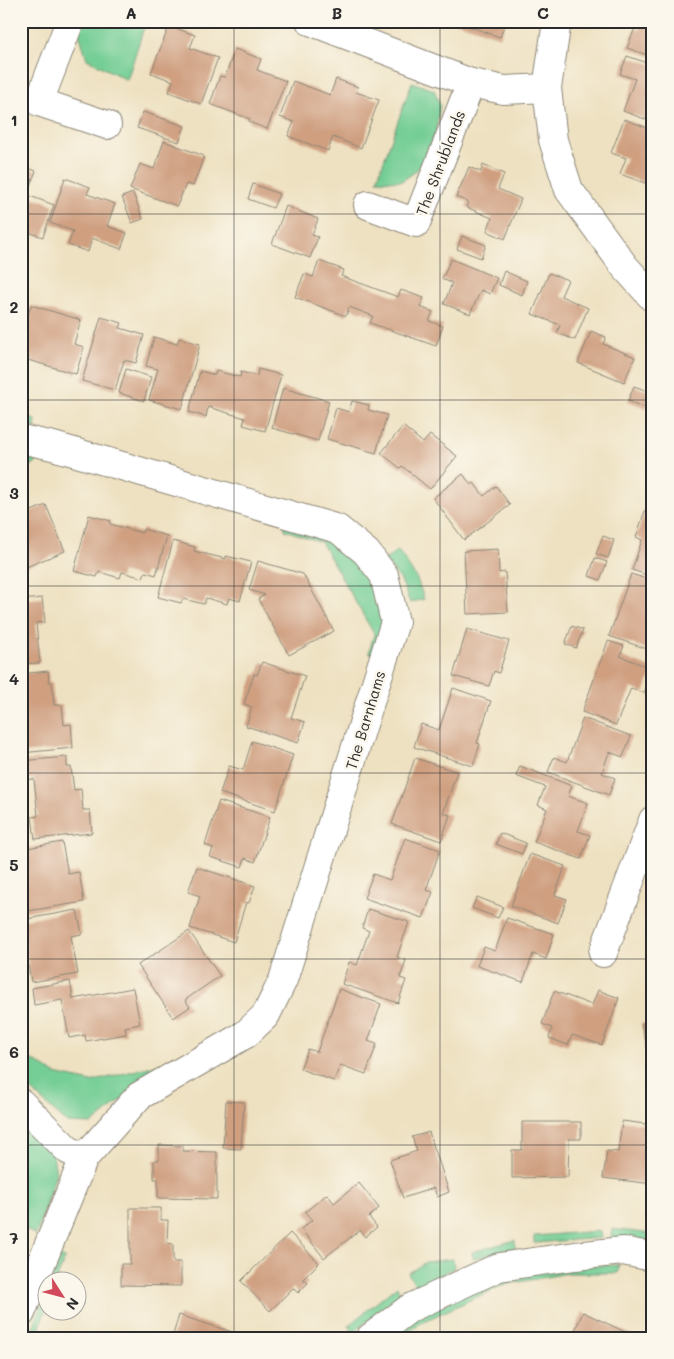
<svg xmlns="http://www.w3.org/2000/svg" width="674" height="1359" font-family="Mali,sans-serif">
<rect width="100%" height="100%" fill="#fbf7ec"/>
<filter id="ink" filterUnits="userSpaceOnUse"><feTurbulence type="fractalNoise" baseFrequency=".02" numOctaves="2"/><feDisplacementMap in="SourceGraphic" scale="10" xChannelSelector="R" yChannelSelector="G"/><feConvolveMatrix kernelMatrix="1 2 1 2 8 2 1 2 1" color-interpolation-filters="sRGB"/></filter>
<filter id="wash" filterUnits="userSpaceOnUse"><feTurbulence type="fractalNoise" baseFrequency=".0096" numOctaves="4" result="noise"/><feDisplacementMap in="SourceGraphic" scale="20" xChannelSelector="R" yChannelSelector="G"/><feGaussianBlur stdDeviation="1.12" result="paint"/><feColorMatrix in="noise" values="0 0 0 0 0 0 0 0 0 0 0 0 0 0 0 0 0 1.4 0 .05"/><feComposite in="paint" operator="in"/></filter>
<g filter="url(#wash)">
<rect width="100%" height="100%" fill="#eee1c1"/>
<g fill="#74ce95" stroke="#507c60">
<path d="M81,21h65l-19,59 -40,-21 -9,-29z"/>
<path d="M412,82l22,8 6,15 -4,25 -11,30 -10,12 -13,9 -25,-1z"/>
<path d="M21,416l15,4 -1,8 -14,-1z"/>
<path d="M21,452l17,2 -1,8 -16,9z"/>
<path d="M285,524l49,16 42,38 7,42 -8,35 -6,-2 5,-19 -53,-92 -36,-12z"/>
<path d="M398,550l19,29 7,20 -14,4 -9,-23 -16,-20z"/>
<path d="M21,1053l34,21 36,8 65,-17 3,4 -67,55 -25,-1 -30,-27 -16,-17z"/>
<path d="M21,1122l32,33 3,18 -20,62 -15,-8z"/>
<path d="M612,1229l41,5v9l-42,-5z"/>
<path d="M600,1231l1,7 -67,5v-7z"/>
<path d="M515,1240v8l-42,11 -1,-7z"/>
<path d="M61,1256l4,2 -9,23h-5z"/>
<path d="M453,1259l1,9 -37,19 -9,-14 18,-11z"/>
<path d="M619,1265l-1,8h-50l-65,12 -83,38 -20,15h-11l28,-22 85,-38 67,-12z"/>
<path d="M397,1286l3,8 -47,39 -4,-8z"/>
<path d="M47,1291v15l-11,32h-7z"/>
</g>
<g id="blocks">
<g fill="#cf9f80">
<path d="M453,21h53l-6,16z"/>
<path d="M642,21h11v36l-26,-9 8,-20 4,2z"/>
<path d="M169,26l26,9 -5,13 28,10 -17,46 -32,-12 4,-11 -22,-8z"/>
<path d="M235,49l26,10 -4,11 29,11 -19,48 -18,-7 1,-3 -40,-15 10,-28 5,1z"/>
<path d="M627,56l26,9v57l-30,-11 12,-32 -15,-5z"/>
<path d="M336,79l22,8 -2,5 23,8 -18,48 -28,-11 -5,14 -40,-15 6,-14 -14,-5 13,-36 37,14z"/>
<path d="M143,112l42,14 -6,16 -42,-14z"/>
<path d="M624,119l29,11v56l-33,-12 6,-16 -15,-5z"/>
<path d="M164,141l40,15 -11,30 -7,-2 -9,22 -47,-17 10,-25 14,5z"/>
<path d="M21,165l15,6 -15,37z"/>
<path d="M483,165l21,9 -6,15 23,10 -16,40 -18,-8 5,-13 -26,-11 2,-5 -12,-5 13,-30 12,5z"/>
<path d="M65,178l25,9 -3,7 28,10 -8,22 20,7 -6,16 -29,-11 -4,14 -20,-7 5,-14 -23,-8z"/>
<path d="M253,184l26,10 -6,14 -25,-9z"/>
<path d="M133,193l10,26 -11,4 -10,-26z"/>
<path d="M30,196l24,9 -11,32 -22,-7v-8z"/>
<path d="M286,206l32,13 -6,16 6,2 -8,21 -38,-14z"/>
<path d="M462,236l24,9 -5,13 -24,-9z"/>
<path d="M451,259l46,19 -7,16 -9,-4 -11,24 -26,-10 8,-21 -10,-4z"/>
<path d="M319,261l25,9 -3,6 57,21 3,-7 23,8 -4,9 13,5 -4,9 14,5 -7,20 -66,-23 3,-7 -24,-9 -3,9 -51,-19 9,-23 9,3z"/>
<path d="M504,271l23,10 -5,14 -23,-10z"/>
<path d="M549,273l19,7 -7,16 27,12 -13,32 -18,-7 3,-8 -28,-11z"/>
<path d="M31,305l50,15 -7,24 10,3 -8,27 -55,-16v-19z"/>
<path d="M101,317l21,6 -2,5 24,7 -8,28 -12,-3 -9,30 -33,-9z"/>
<path d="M591,331l15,6 -3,7 32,13 -11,25 -46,-19z"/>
<path d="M154,337l23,7 2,-6 21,6 -18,65 -33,-9 9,-31 -12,-3z"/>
<path d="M126,369l25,8 -7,24 -25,-8z"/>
<path d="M258,369l23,6 -16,56 -22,-6 2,-7 -37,-11 -2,10 -17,-5 11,-41 15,4 1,-4 24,6 1,-5 16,4z"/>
<path d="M634,386l19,7 -7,15 -18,-7z"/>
<path d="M283,388l46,13 -11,40 -46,-13z"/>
<path d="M352,401l17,4 -1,5 19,5 -11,38 -49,-14 9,-31 13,4z"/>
<path d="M403,426l20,17 7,-8 27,21 -27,33 -28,-23 -2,2 -19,-15z"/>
<path d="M463,474l8,11 3,-2 10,13 12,-10 14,19 -46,35 -31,-42z"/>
<path d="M46,505l19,46 -44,18v-54z"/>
<path d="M647,505l6,2v70l-21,-7 10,-30 -6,-3z"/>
<path d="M89,515l22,6 -1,3 32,9 1,-4 24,7 -11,39 -11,-3 -2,6 -21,-6 -2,6 -21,-6 -2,5 -23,-6z"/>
<path d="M603,536l11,4 -6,18 -12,-4z"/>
<path d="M173,541l22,6 -1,4 32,8v-3l25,6 -11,39 -11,-3 -2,6 -21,-6 -2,6 -21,-5 -2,4 -23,-6z"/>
<path d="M498,549l1,24 6,-1 3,40 -41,2 -3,-63z"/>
<path d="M595,558l12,4 -7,18 -11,-4z"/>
<path d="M258,561l45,13 31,57 -45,24 -31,-56 7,-4 -16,-5z"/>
<path d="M631,574l22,7v70l-44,-15z"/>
<path d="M42,598l3,24 -9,1 4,40 -19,1v-64z"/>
<path d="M572,626l11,4 -7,18 -11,-4z"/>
<path d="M467,629l42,12 -10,32 -5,-2 -5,15 -36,-10z"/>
<path d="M608,641l16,5 -4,10 33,13 -9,24 -13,-5 -15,37 -34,-13z"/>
<path d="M262,662l43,14 -14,42 14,4 -7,21 -52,-17 6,-19 -8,-3 10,-30 3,1z"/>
<path d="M48,671l1,11h3l2,23h8l2,20 7,-1 2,24 -52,5v-79z"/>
<path d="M453,688l38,13 -14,42 3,1 -7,22 -59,-19 7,-23 18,6z"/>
<path d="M583,718l48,18 -8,21 -14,-5 -7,21 13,5 -6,17 -61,-23 6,-15 13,5z"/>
<path d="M252,741l41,14 -18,56 -55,-18 9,-27 14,4z"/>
<path d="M67,757v10h4l3,23 7,-1 2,21h7l2,23 -57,6 -3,-22 6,-1 -4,-37 -11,1 -2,-19z"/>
<path d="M415,758l42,14 -14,41 7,2 -9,26 -49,-17z"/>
<path d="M520,766l52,20 -4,10 20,7 -10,28 12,4 -9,24 -47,-17 13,-33 -9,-4 7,-18 -29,-11z"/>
<path d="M219,801l51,16 -15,45 -10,-4 -3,9 -32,-10 3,-9 -8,-3z"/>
<path d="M500,833l26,10 -4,11 -26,-10z"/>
<path d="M405,838l35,12 -14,40 7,2 -10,26 -59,-20 9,-24 17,6z"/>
<path d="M62,842l6,32 11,-2 5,30 -63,10v-19h3l-3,-13v-31z"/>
<path d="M530,854l35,12 -10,29 12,4 -9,24 -47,-17z"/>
<path d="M197,867l58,19 -6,17 -3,-1 -12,40 -44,-14 10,-32 -12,-4z"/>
<path d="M477,897l26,10 -5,11 -26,-10z"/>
<path d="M368,909l41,13 -12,35 9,3 -6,18 6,2 -8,23 -56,-19 7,-22 8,3 12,-34 -7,-3z"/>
<path d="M77,910l5,24 -11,2 7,38 -47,8 -7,-43 -3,1v-20z"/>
<path d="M507,918l47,16 -8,25 -13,-5 -10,28 -46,-16 7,-19 11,4z"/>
<path d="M189,931l31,45 -35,24 5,7 -17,11 -35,-53z"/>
<path d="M653,967v12l-4,-2z"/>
<path d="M70,981l3,18 60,-11 7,36 -15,3 1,7 -40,7 -1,-6 -16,3 -7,-38 -28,5 -2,-17z"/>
<path d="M339,989l42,15 -13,37 9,3 -11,30 -26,-9 -6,16 -34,-12 8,-20 9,3z"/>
<path d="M598,990l21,8 -17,47 -30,-10 -4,10 -19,-7 3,-10 -10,-4 12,-33 38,14z"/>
<path d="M653,1020v28l-5,2 -7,-26z"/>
<path d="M226,1101l18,1 -3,47 -18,-1z"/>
<path d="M622,1121l31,4v59l-50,-6 4,-27 11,1z"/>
<path d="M522,1122h59v17h-12l-1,38 -56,1v-28h10z"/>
<path d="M429,1132l20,60 -12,5 -3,-9 -31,10 -13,-38 27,-9 -5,-14z"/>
<path d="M159,1145l24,1v5l34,1v47l-59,-1v-19h-4v-19h5z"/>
<path d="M359,1183l20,25 -10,9 8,10 -12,10 -5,-7 -36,28 -23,-29 11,-9 -7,-8 22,-18 7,9z"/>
<path d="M130,1208h31v12h7l-1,23 6,1v18h8v24l-60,-1v-21h9z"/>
<path d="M290,1233l29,30 -16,16 5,4 -10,10 -5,-5 -23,23 -29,-30z"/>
<path d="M583,1312l55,26h-64l-2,-1z"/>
<path d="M179,1315l56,18 -2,5h-61z"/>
</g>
</g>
</g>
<g filter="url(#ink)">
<use href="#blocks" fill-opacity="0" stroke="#8c8676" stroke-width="1"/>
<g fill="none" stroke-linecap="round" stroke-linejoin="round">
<defs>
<g id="minor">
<path d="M70,21l-31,81 68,23"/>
<path d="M310,21l161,62 33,7 43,-2"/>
<path d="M557,21l-10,67 6,52 16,50 56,77 28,31"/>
<path d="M368,205l48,18 55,-140"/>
<path d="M21,439l32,7 285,83 28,23 18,23 11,47 -112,358 -17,35 -20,19 -107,62 -55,62 -63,155"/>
<path d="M603,953l50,-133"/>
<path d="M21,1103l47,47 16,8"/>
<path d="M370,1338l40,-30 89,-41 76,-11 48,-5 30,6"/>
</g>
</defs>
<use href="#minor" stroke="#8c8676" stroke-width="30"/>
<use href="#minor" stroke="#fff" stroke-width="28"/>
</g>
</g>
<path fill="none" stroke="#2b2b2b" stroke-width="1" stroke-opacity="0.55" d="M234,21v1317M440,21v1317M21,214h632M21,400h632M21,586h632M21,773h632M21,959h632M21,1145h632"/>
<g text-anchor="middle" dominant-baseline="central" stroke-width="5" stroke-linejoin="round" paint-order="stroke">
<g font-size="15" fill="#2b2b2b" stroke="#fbf7ec">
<text transform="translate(440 163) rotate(-69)">The Shrublands</text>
<text transform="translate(365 720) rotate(-73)">The Barnhams</text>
</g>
</g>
<rect width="674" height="1359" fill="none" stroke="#fbf7ec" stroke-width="55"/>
<g transform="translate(62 1296) rotate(126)"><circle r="24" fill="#fbf7ec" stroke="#a8a59f"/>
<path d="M0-4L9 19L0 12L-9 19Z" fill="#d1495b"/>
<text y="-8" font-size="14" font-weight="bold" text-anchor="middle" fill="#2b2b2b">N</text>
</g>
<rect x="28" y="28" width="618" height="1304" fill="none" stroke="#2b2b2b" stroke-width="2"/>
<g font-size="16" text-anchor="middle" font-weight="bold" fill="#2b2b2b">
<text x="131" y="19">A</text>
<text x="337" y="19">B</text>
<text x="543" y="19">C</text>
<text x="14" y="126">1</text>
<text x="14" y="313">2</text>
<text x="14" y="499">3</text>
<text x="14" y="685">4</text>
<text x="14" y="871">5</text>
<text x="14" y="1058">6</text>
<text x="14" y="1244">7</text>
</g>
</svg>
